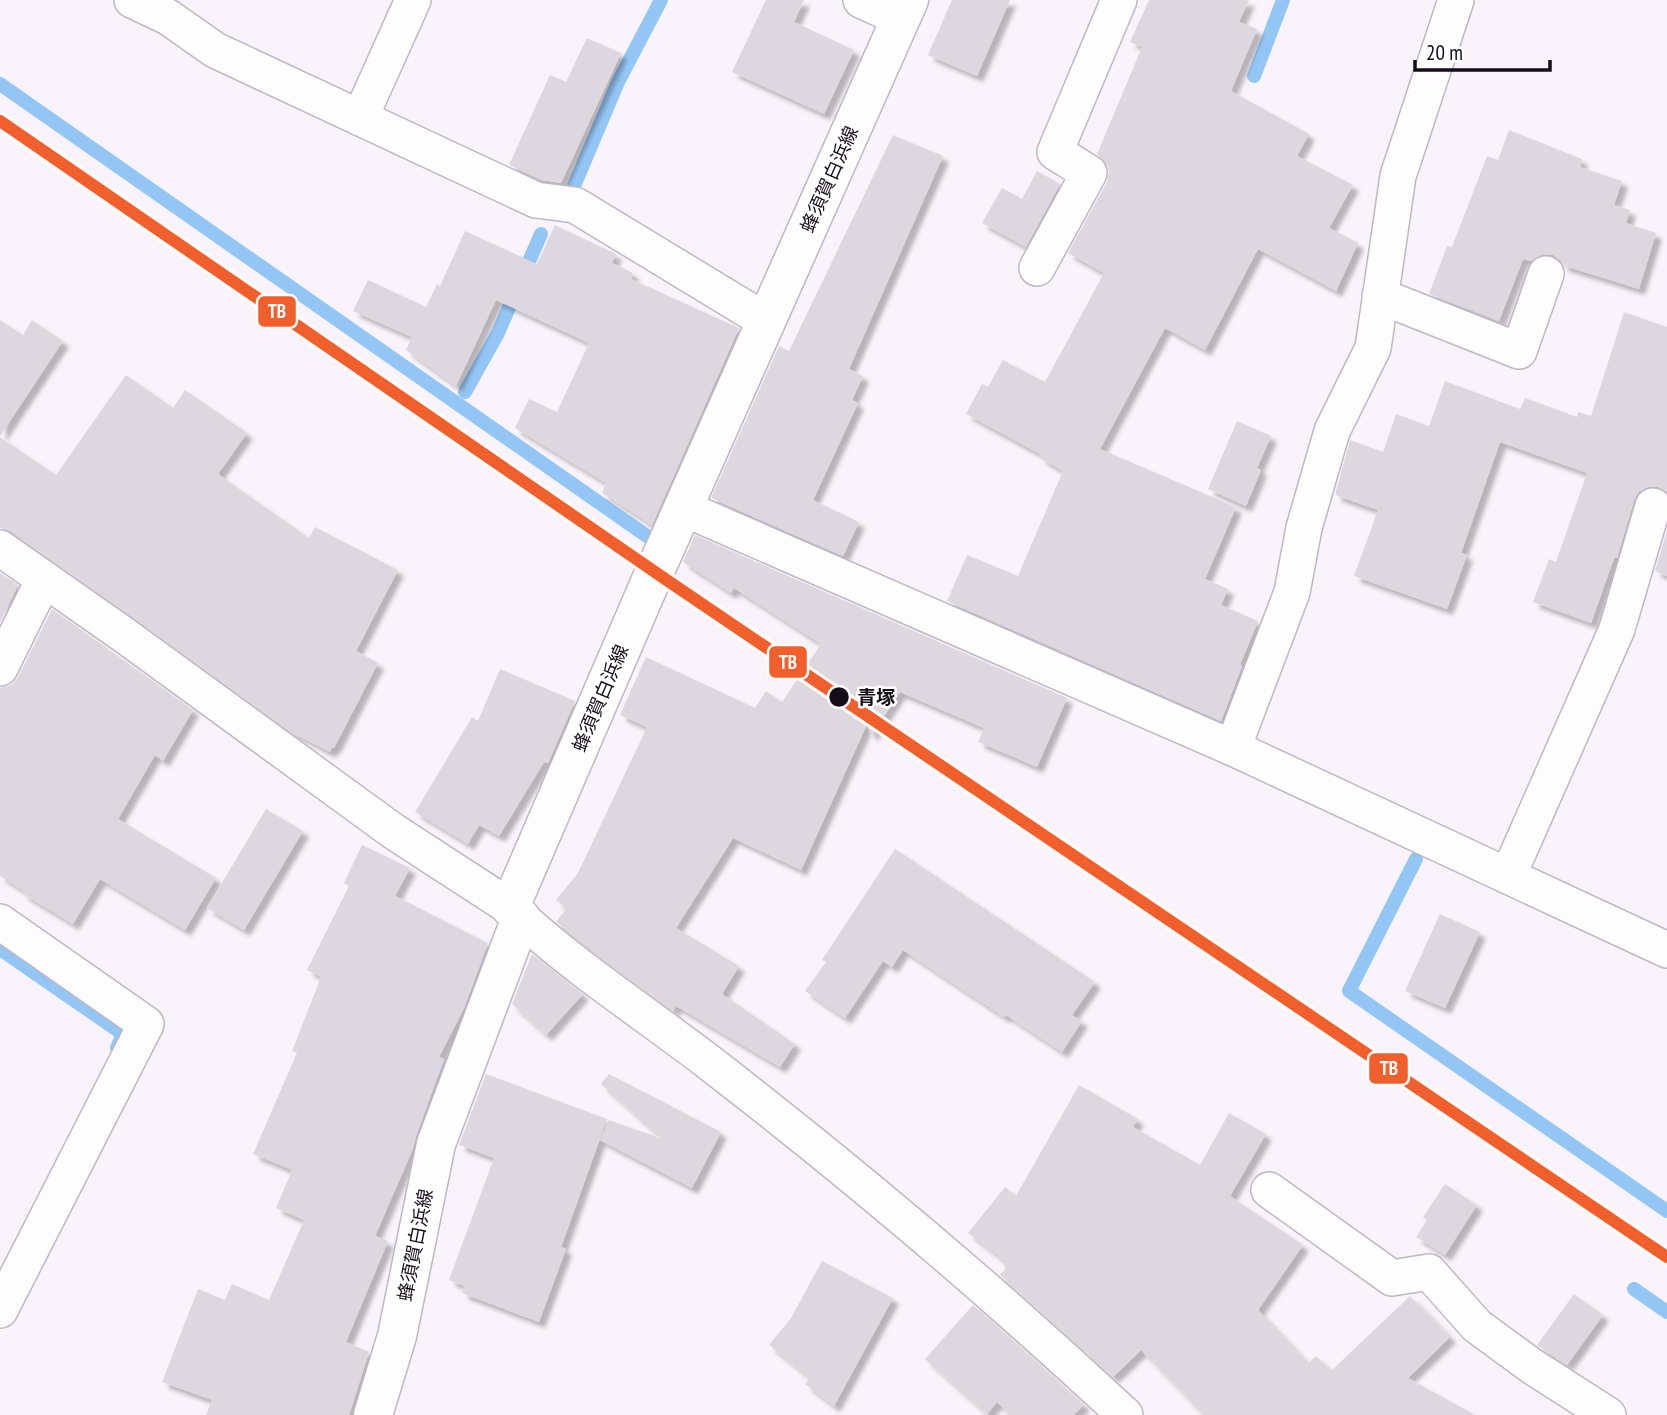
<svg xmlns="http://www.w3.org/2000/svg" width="1667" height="1415" font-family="'PT Sans Narrow','Noto Sans JP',sans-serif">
<defs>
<filter id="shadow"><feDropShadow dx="6" dy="6" stdDeviation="2" flood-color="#0004"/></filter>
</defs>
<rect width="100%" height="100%" fill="#f9f4fb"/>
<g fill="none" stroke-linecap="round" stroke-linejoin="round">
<g stroke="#94c6f5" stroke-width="14">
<path d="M1254,76l29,-76"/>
<path d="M0,84l651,455"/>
<path d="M574,186l44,-104 43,-82"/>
<path d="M465,392l33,-59 43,-99"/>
<path d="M1416,859l-67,132 318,220"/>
<path d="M0,949l123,85 -6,14"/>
<path d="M1634,1289l33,23"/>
</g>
</g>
<g fill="#ddd7e0" filter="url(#shadow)">
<path d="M766,0h38l-10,22 60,28 -30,64 -92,-42z"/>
<path d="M952,0h58l-33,76 -49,-21z"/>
<path d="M1149,0h100l-10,22 18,7 -26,62 78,43 -12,22 56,29 -24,43 29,15 -22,48 -78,-42 -53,101 -40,-22 -65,121 136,58 -31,72 23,10 -7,16 37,16 -18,44 2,1 -21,55 -274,-120 20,-46 51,21 45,-105 -23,-13 2,-3 -76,-41 16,-30 6,3 15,-27 42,22 59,-109 -36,-20 39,-71 2,-10 -2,-8 -10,-10 45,-107 -12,-5z"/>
<path d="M587,38l34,15 -60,130 -19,-3 -33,-15 41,-90 16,7z"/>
<path d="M1509,130l73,29 -2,8 42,14 -8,24 16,5 -4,13 30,10 -17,56 -74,-23v2l-4,-8 -8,-5 -10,-1 -12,7 -8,-2 -24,62 -70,-27 18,-48 5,1 35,-91 11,4z"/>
<path d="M893,135l50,21 -94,213 14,7 -11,24 6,3 -45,97 46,22 -16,34 -132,-58 68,-152 10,5z"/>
<path d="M1037,171l23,13 -34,63 -44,-24 20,-35 20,11z"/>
<path d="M555,225l61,29 -4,9 21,10 -2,6 108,49 -87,197 -50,-32 4,-10 -91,-55 14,-29 28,13 32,-69 -93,-43 -40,86 -50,-36 6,-13 -59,-26 15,-31 58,27 11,-23 3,2 25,-55 72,33z"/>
<path d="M1624,312l43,15v165l-9,-5h-10l-9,5 -5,8 -17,58h-3l-23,65 -58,-21 16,-43 7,3 31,-89 -87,-31 -39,111 6,2 -20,54 -93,-33 24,-66 -43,-15 15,-55 33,12 13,-38 33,12 16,-45 75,28 5,-11 52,19 1,-5 13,4z"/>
<path d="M0,320l23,15 9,-15 31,21 -63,95z"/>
<path d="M126,375l47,33 12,-18 62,43 -29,41 91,64 6,-11 83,43 -42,81 22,12 -44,85 -2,-1 -2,5 -37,-19 -281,-201 -12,-4v-91l56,38z"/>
<path d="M1237,421l34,15 -14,32 4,2 -15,36 -38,-17z"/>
<path d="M1667,530v46l-12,-5z"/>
<path d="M695,535l372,163 -30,69 -59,-25 6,-14 -84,-36 -29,44 -4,-12 -66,146 -68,-32 -57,90 63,38 -17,28 73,50 -15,23 -104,-61 -3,5 -117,-89 11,-14 -11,-8 22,-27 69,-146 -27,-12 26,-58 109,51 11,-17 16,11 39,-58 -87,-56 -3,5 -48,-31z"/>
<path d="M0,573l18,12 -18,38z"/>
<path d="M52,609l141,101 -30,51 -8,-6 -37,64 98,59 -31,52 -85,-51 -27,45 -50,-30 1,-3 -24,-15v-188l11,-3 7,-8z"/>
<path d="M500,669l75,32 -27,62 -4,-1 -45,74 -20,-11 -11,19 -53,-32 57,-95 6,4z"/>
<path d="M266,809l37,22 -59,99 -37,-22z"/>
<path d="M362,845l48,23 -15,28 93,47 -24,65 -25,49 5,2 -28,77 -4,15 -37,85 13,5 -42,101 23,10 -20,63h-143l6,-15 -50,-18 36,-93 27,11 7,-16 37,16 35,-80 -28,-12 16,-38 -39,-16 44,-101 -5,-2 29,-74 -14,-7 42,-84 -5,-3z"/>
<path d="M895,849l200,133 -23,33 10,6 -20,31 -56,-37 -2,2 -101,-67 -11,17 -9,-6 -38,57 -40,-27 21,-29 -4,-2z"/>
<path d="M1440,914l40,18 -35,76 -40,-17z"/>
<path d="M532,954l51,40 -37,41 -34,-31z"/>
<path d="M486,1074l121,45 -46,128 5,2 -27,73 -77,-29 3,-7 -16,-6 45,-122 -35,-13z"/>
<path d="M609,1074l112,58 -29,56 -92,-48 9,-20 54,19 -62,-55z"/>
<path d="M1079,1085l59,34 -5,8 67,38 29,-52 37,21 -36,62 73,49 -45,65 50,53 8,-7 15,15 79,-75 40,41 -42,41 67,37h-271l-63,-65 -28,27 -113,-102 7,-8 -8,-7 2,-2 -33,-25 37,-46 11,9z"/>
<path d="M1445,1184l32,21 -32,50 -29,-18 11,-17 -4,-3z"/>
<path d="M822,1261l71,37 -59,108 -29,-22 5,-6 -41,-33 22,-27z"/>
<path d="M1574,1294l29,21 -36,50 -30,-20z"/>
<path d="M973,1305l37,33 74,67 -11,10h-62l-14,-13 -10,12 -62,-55z"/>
</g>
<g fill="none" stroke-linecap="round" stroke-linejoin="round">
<defs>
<g id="street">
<path d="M132,0l36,17 47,33 321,150 39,5 191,116"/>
<path d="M861,0l39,18"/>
<path d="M360,118l53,-118"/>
<path d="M1037,268l52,-95 -34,-21 64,-152"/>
<path d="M1380,296l139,55 27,-77"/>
<path d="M683,508l550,240 434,202"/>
<path d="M0,548l124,87 269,196 117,76"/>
<path d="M0,668l44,-89"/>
<path d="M1233,748l59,-156 12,-64 28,-97 41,-83 25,-172 58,-176"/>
<path d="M1508,876l109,-247 36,-123"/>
<path d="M521,918c58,52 123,95 185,142 144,111 286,231 419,355"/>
<path d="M0,922l146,102 -146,286"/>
<path d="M1269,1190l123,88 37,-6 48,54 56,41 75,48"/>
</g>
<path id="secondary" d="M373,1415l24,-79 39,-192 85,-226 -11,-11 145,-336 254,-571"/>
</defs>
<use href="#street" stroke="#beb8c0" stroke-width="38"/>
<use href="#secondary" stroke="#beb8c0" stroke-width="41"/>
<use href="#street" stroke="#fefdfe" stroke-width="35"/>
<use href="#secondary" stroke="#fefdfe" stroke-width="38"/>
<defs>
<path id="rail-1" d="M0,121l671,462 996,674"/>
</defs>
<use href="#rail-1" stroke="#fff" stroke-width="18"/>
<use href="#rail-1" stroke="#f05f2c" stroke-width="12"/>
</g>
<circle fill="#150e18" stroke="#fff" stroke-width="2.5" cx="839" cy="697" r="11"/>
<g text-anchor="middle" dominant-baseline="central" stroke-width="5" stroke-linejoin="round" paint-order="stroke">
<g font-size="19" fill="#150e18" stroke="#fff">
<text transform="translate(829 179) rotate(-66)">蜂須賀白浜線</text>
<text transform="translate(600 698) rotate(-67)">蜂須賀白浜線</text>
<text transform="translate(415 1245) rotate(-79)">蜂須賀白浜線</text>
</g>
<g font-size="19" font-weight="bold" fill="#150e18" stroke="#fff" text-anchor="start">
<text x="857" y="697">青塚</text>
</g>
</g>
<g stroke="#fff" stroke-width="2.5">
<rect x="257" y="295" width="40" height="33" rx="7" fill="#f05f2c"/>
<rect x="768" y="645" width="40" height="34" rx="7" fill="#f05f2c"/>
<rect x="1368" y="1052" width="41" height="33" rx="7" fill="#f05f2c"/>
</g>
<g font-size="19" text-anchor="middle" font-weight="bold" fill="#fff">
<text x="277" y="318">TB</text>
<text x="788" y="669">TB</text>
<text x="1389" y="1075">TB</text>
</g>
<path d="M1415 60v10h135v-10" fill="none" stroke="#150e18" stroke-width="3.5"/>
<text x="1426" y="60" font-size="21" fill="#150e18" stroke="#ffffff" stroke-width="5" paint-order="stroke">20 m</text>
</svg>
